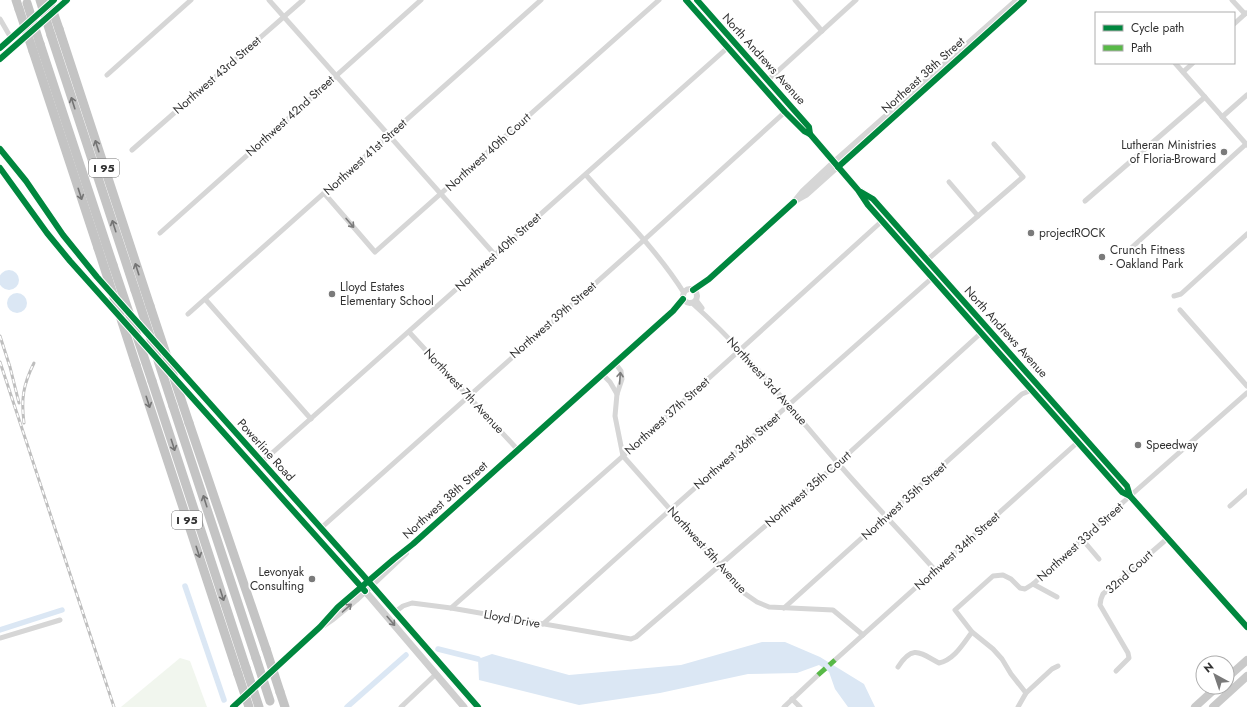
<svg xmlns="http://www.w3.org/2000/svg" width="1247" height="707" font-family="Jost,sans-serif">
<rect width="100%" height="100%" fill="#fff"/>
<path fill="#f1f6ee" d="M180,658l10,3 17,46h-86z"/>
<g fill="#dbe7f4">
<circle cx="9" cy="280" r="10"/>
<circle cx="17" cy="303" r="10"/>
<path d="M762,642h23l35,15 44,27 11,23h-27l-13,-18 -6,-17 -10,-7 -22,8 -49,1 -88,19 -81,12 -100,-25 -1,-21 14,-5 77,21 112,-10z"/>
</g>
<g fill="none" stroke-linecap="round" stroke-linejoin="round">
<g stroke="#dbe7f4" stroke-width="5.5">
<path d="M185,586l39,114"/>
<path d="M0,630l62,-20"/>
<path d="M438,649l40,10"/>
<path d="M347,707l59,-52"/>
</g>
<g stroke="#d6d6d6" stroke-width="5">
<path d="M269,0l226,255"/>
<path d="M795,0l27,31"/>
<path d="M1232,0l13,14"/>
<path d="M0,19l11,19"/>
<path d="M1234,24l12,-11"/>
<path d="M1175,63l72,82"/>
<path d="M1183,72l10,-9"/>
<path d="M107,75l84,-75"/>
<path d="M768,80l88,-80"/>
<path d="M1222,117l25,-22"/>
<path d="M132,150l171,-150"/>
<path d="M586,175c33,38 71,75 98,118"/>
<path d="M949,182l29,34"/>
<path d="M324,193l51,59 284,-252"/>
<path d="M1085,201l120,-104"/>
<path d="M160,233l261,-233"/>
<path d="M1129,250l117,-106"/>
<path d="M927,260l96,-83 -29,-33"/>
<path d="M1174,296l7,-2 66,-60"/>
<path d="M205,299l106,120"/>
<path d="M696,300l6,8"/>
<path d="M692,303c54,48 98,105 145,159 32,37 66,72 98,108"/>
<path d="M1180,310l67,76"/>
<path d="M188,314l353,-314"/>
<path d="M409,332l109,118"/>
<path d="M615,363l6,8 1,8 -5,15 -2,22 8,40 121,137 13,9 12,5 64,3 30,25"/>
<path d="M602,374l8,8 7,12"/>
<path d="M262,462l472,-420"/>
<path d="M1230,506l17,-15"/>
<path d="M321,528l323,-288 141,-128"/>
<path d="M1082,539l17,20"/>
<path d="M1033,584l24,13"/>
<path d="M451,608l172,-152 259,-235"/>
<path d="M784,608l238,-214 12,-5"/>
<path d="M395,612l8,-6 9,-3 39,5 174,30 6,1 5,-2 83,-71 119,-103 143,-130"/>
<path d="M543,624l127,-114 262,-232"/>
<path d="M972,632l21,17 9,10 9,15 15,19"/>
<path d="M0,638l60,-18"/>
<path d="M835,660l243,-218"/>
<path d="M898,667c15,-23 22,-14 41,-4 15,-3 24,-19 33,-31l-17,-22 38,-34 10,-1 8,4 9,9 5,1 8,-5 97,-88 117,-103"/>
<path d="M1116,671l13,-13 -1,-5 -28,-48 1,-6 2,-5 65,-56"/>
<path d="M792,699l8,8"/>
<path d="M401,707l35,-33"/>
<path d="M784,707l34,-32"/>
<path d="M1018,707l8,-14 26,-24 6,-3"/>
</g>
<g stroke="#d6d6d6" stroke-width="6">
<path d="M797,200l9,-5 218,-195"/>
<circle cx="690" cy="296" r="7"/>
<path d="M693,290l16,-11 85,-77 9,-11 31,-29 183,-162"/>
<path d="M324,625l9,-6 23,-19 50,-47"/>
<path d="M233,707l87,-80 18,-20 56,-48 19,-15 260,-233 10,-12"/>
</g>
<g stroke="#cfcfcf" stroke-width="7">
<path d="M686,0l99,112 19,19 6,3 48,56 10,15 254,287 8,4 117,131"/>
<path d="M697,0l112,127 1,7"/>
<path d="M0,48l46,-41"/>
<path d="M0,59l67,-59"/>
<path d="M0,149l26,32 37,54 34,42 265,297 116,133"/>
<path d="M0,168l47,65 23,28 301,337 93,109"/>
<path d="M860,191l13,8 254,287 3,10"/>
</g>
<g stroke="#c9c9c9" stroke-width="8">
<path d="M1227,678l20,-18"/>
<path d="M1195,707l22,-20"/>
<path d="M1213,707l34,-31"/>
</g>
<g stroke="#c4c4c4" stroke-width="9">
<path d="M16,0l3,9"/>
<path d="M59,29l91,277"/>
<path d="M51,35l84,255"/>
<path d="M40,44l73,221"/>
<path d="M33,51l65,197"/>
<path d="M136,365l102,309"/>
<path d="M152,381l94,287"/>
<path d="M173,406l83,252"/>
<path d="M189,423l77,226"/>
<path d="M280,692l5,15"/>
</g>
<defs>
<g id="rail">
<path d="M0,336l10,31 9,36"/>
<path d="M0,362l114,345"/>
<path d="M24,423c-3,-24 -1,-38 10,-60"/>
</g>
</defs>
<use href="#rail" stroke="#bebebe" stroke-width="3"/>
<use href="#rail" stroke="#fff" stroke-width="1.5" stroke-dasharray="4.5" stroke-linecap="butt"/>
<g stroke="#c4c4c4" stroke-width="9">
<path d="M40,0l11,35"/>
<path d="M49,0l10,29"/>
<path d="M27,3l13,41"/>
<path d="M19,9l14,42"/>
<path d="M98,248l38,117"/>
<path d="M113,265l39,116"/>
<path d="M135,290l38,116"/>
<path d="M150,306l39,117"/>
<path d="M266,649l14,43"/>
<path d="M256,658l14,43"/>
<path d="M246,668l13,39"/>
<path d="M238,674l11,33"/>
</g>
<path stroke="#58b947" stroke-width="5" stroke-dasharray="10 5" stroke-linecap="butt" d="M818,675l17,-15"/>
<defs>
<g id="cycleway">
<path d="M686,0l99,112 19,19 6,3 48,56 10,15 254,287 8,4 117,131"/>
<path d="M697,0l112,127 1,7"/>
<path d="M0,48l54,-48"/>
<path d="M0,59l67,-59"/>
<path d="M0,149l26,32 37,54 34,42 265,297 116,133"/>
<path d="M838,167l186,-167"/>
<path d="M0,168l47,65 23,28 295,330"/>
<path d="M861,192l12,7 254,287 3,10"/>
<path d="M693,290l16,-11 85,-77"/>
<path d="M233,707l87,-80 18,-20 56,-48 19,-15 260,-233 10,-12"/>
</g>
</defs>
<use href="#cycleway" stroke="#fff" stroke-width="8"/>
<use href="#cycleway" stroke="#00873e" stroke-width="6"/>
</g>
<defs><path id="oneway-shaft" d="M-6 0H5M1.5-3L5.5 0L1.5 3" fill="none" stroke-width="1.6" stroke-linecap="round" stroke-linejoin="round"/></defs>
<g stroke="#747474">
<use href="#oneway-shaft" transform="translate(73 103) rotate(-108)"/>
<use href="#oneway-shaft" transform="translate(97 146) rotate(-108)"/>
<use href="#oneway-shaft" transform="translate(80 194) rotate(72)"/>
<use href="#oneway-shaft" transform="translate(114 226) rotate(-108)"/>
<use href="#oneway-shaft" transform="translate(137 269) rotate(-108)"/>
<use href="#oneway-shaft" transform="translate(148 402) rotate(72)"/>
<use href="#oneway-shaft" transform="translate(173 445) rotate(72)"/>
<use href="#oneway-shaft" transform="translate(205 501) rotate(-108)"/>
<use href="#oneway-shaft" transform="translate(198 552) rotate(72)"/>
<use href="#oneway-shaft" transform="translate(222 595) rotate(72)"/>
</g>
<g stroke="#7c7c7c">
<use href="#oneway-shaft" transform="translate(350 223) rotate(49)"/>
<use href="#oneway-shaft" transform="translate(620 378) rotate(-86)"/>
<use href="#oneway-shaft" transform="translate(347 608) rotate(-41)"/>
</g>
<use stroke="#797979" href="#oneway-shaft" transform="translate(391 621) rotate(50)"/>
<g fill="#7a7a7a" stroke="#fff" stroke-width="1.5">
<circle cx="1224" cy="152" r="4"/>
<circle cx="1031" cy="233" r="4"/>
<circle cx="1102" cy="257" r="4"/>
<circle cx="332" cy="294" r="4"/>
<circle cx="1138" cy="445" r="4"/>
<circle cx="312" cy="579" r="4"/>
</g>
<g text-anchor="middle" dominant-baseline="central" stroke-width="4" stroke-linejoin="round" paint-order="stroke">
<g fill="#fff" stroke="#707070" stroke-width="1">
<rect x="89" y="159" width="30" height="18" rx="3"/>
<rect x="172" y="511" width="30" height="18" rx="3"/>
</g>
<g font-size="11" font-weight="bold" fill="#323232">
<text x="104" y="168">I 95</text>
<text x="187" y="520">I 95</text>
</g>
<g font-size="12" fill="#323232" stroke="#fff">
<text transform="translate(764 59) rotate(48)">North Andrews Avenue</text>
<text transform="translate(217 75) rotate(-41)">Northwest 43rd Street</text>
<text transform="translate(923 75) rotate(-42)">Northeast 38th Street</text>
<text transform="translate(290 116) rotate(-42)">Northwest 42nd Street</text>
<text transform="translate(488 152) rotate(-42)">Northwest 40th Court</text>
<text transform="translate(365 157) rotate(-42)">Northwest 41st Street</text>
<text transform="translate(498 252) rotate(-42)">Northwest 40th Street</text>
<text transform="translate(553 320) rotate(-41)">Northwest 39th Street</text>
<text transform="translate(1006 332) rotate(48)">North Andrews Avenue</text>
<text transform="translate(767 381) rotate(48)">Northwest 3rd Avenue</text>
<text transform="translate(464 391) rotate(47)">Northwest 7th Avenue</text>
<text transform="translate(667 416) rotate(-42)">Northwest 37th Street</text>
<text transform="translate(266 450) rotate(48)">Powerline Road</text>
<text transform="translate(737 451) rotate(-41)">Northwest 36th Street</text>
<text transform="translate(808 489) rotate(-41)">Northwest 35th Court</text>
<text transform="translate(445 500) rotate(-42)">Northwest 38th Street</text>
<text transform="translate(904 501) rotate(-42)">Northwest 35th Street</text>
<text transform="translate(1080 542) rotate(-42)">Northwest 33rd Street</text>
<text transform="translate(707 550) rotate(48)">Northwest 5th Avenue</text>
<text transform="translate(957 551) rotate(-42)">Northwest 34th Street</text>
<text transform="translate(1129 572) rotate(-42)">32nd Court</text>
<text transform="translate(512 619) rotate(10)">Lloyd Drive</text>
</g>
<g font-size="12" fill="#323232" stroke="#fff" text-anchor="start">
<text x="1216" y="145" text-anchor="end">Lutheran Ministries<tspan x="1216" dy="14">of Floria-Broward</tspan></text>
<text x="1039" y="233">projectROCK</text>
<text x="1110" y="250">Crunch Fitness<tspan x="1110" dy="14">- Oakland Park</tspan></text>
<text x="340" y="287">Lloyd Estates<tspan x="340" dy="14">Elementary School</tspan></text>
<text x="1146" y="445">Speedway</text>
<text x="304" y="572" text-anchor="end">Levonyak<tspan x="304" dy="14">Consulting</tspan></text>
</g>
</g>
<rect x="1095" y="12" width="140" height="52" fill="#ffffff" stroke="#adadad"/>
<rect x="1103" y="25" width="20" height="6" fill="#00873e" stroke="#adadad"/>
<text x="1131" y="32" font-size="12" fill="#323232">Cycle path</text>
<rect x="1103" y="45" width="20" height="6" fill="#58b947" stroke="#adadad"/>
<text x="1131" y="52" font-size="12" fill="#323232">Path</text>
<g transform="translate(1215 675) rotate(320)"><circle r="19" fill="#ffffff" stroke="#adadad"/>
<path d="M0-3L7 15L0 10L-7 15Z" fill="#7a7a7a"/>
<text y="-6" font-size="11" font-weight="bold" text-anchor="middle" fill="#323232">N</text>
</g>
</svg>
